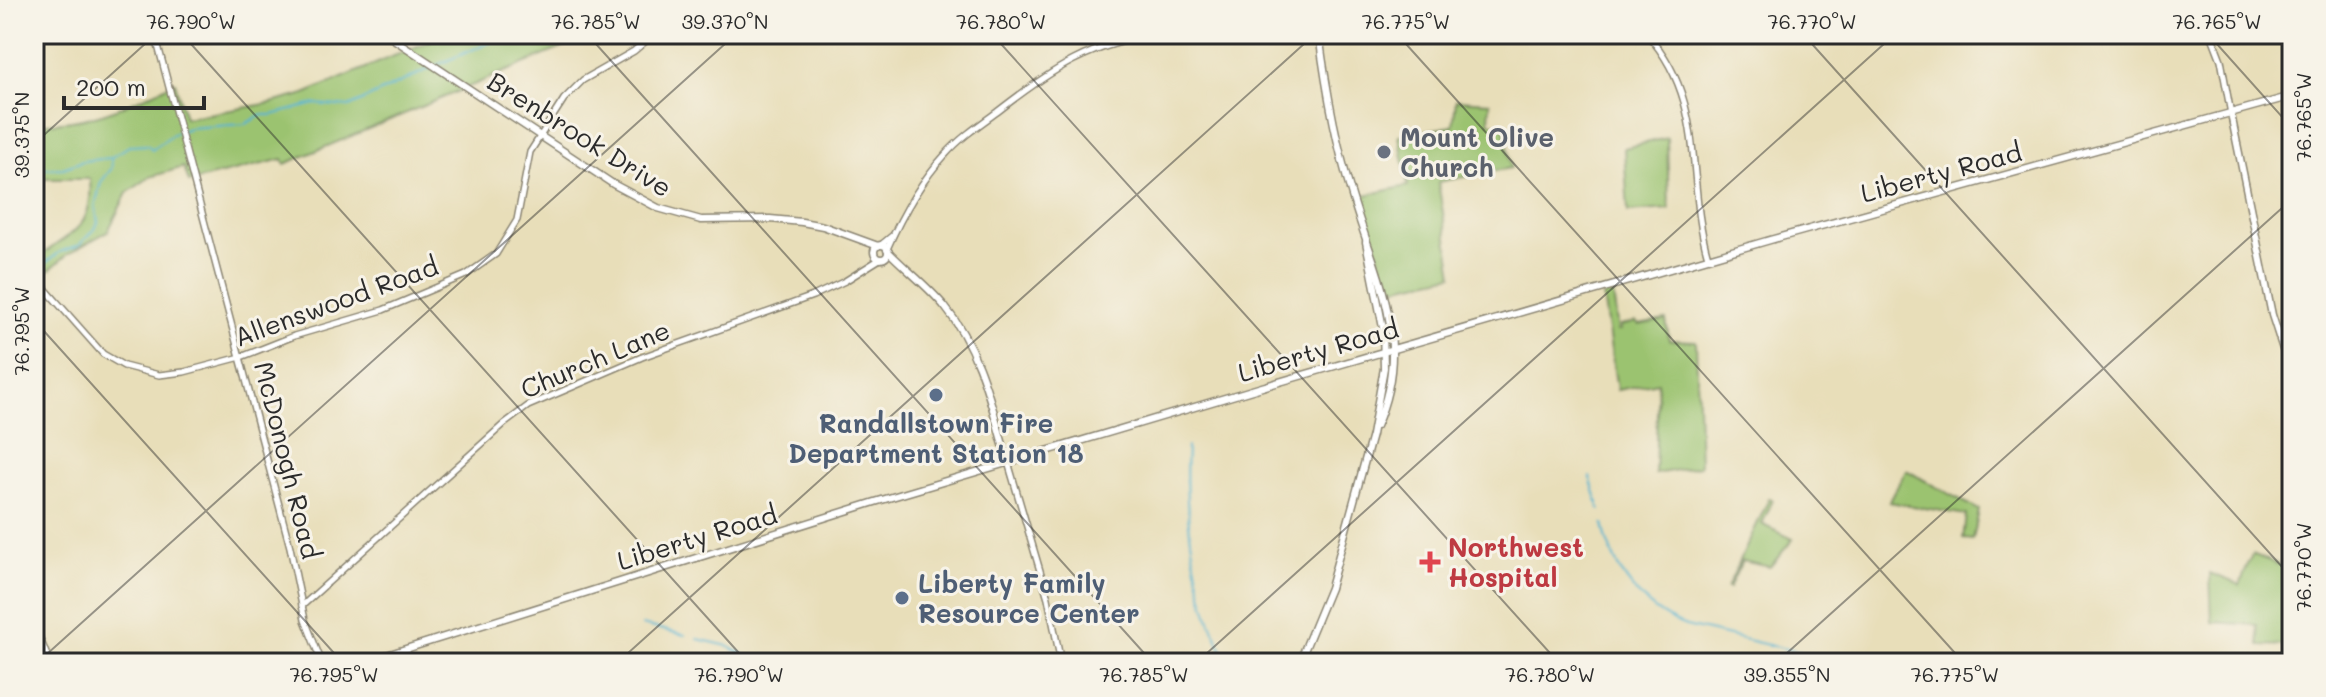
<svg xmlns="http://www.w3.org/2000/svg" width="2326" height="697" font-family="Mali,sans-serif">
<rect width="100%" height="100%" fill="#f7f3e8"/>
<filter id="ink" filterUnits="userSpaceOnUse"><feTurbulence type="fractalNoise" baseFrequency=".0125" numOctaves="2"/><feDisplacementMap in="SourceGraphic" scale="16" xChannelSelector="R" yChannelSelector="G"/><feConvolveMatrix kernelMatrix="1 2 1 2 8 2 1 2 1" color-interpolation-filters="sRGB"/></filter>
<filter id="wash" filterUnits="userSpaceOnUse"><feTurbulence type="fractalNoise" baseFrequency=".006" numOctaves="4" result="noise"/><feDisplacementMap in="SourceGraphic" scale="32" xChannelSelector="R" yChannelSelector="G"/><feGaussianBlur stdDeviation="1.8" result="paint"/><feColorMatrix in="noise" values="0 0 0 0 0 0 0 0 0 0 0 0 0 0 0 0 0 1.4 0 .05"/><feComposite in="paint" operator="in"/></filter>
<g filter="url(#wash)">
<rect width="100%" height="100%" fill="#e8deb9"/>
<g fill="#9bc36f" stroke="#63774d" stroke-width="2">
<path d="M446,34h149l-310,130 -2,-5 -94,23 -5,-15 -34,10 -23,16 -19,38 -40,23 -34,29v-21c35,-32 60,-29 56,-83h-56v-56c57,2 91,-17 141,-41l10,36 86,-15 31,-8z"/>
<path d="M1456,100l34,2 -1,20 15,4 7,42 -73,14 15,93 -64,14 -29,-93 48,-10 -9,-51 54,-9z"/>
<path d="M1667,138l2,71 -41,3 -4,-64z"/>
<path d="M1613,294l5,37 3,-1 -1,-4 16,-4 3,3 27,-5 3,20 27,1 4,125 -45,8 3,-92 -41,8 -14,-93z"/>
<path d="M1906,470l73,40 -6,30 -10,-1 3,-24 -77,-13z"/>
<path d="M1769,499l4,1 -11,24 31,15 -23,28 -28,-6 -13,27h-2z"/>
<path d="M2252,554l40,16v76l-33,-1 -2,-20 -45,-3 -2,-49 30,12z"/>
</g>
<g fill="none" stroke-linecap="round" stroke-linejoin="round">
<g stroke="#51b3d0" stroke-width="2">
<path d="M572,46l5,-12"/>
<path d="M437,65l72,-31"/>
<path d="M34,169l29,-1 20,-7 27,-3 19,-12 19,-1 4,5 21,-16 16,-6 56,-4 17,-9h10l43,-11 34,3 82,-39"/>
<path d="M39,268l21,-16 19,-7 16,-16 3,-7 -3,-16 6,-24 11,-14 -1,-10"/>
<path d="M1187,447c-3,54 4,112 20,164 5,18 14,34 20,52"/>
<path d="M1590,477l10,33"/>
<path d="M1603,524c9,45 38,86 83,102l161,37"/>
<path d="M642,625l43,10"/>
<path d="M698,639l30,7 30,17"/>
</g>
</g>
</g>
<g filter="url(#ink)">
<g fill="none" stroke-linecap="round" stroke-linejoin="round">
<defs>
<g id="tertiary">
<path d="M155,34l135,513 15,73 17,43"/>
<path d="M1647,34c61,68 38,145 61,223"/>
<path d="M2211,34l10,26 10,54"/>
<path d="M881,245l12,-10"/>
<path d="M887,249c14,-32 34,-68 58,-94 15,-17 34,-30 52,-43 55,-43 94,-69 165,-78"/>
<path d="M34,276l69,78 21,12 35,9 25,-3 57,-15 53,-21 89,-26 83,-35 30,-21 21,-34 13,-68 34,-53 19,-19 51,-29 20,-17"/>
<path d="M1008,462l40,136 13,65"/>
<path d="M302,606l202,-182 24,-18 114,-49 171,-61 32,-15 35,-22"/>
<path d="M34,624l16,39"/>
</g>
<g id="secondary">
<path d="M386,34l227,150 45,24 43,12 69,-1 32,3 21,4 55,20"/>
<path d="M1319,34c7,54 17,110 33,162 24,81 62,145 24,230"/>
<circle cx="881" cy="252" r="7"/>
<path d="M887,250c19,20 41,36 58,57 36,44 47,102 63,155"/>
<path d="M1299,663l31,-75 42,-153 12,-67 -1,-40 -17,-86"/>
</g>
<g id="primary">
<path d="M2231,114l41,201 11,34 9,16"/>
<path d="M361,663l514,-161 387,-115 508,-147 522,-144"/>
</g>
</defs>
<use href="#tertiary" stroke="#8a8472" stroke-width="8"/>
<use href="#secondary" stroke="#8a8472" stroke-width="9"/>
<use href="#primary" stroke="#8a8472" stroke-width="9"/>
<use href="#tertiary" stroke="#fff" stroke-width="5"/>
<use href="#secondary" stroke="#fff" stroke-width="6"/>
<use href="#primary" stroke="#fff" stroke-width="6"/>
</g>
</g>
<path fill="none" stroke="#2b2b2b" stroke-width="2" stroke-opacity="0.45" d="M182,34l566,629M587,34l566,629M992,34l567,629M1397,34l567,629M1803,34l489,544M2208,34l84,94M34,144l122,-110M34,320l309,343M37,663l699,-629M617,663l698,-629M1196,663l699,-629M1776,663l516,-464"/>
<circle fill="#6b7280" stroke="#f7f3e8" stroke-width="3" cx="1384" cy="152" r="8"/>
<g fill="#5c6f8a" stroke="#f7f3e8" stroke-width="3">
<circle cx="936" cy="395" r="8"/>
<circle cx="902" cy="598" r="8"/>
</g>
<path fill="#e0444e" stroke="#f7f3e8" stroke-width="3" d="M1426 550h8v8h8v8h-8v8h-8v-8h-8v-8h8z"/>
<g text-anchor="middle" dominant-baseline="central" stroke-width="6" stroke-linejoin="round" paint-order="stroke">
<g font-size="26" fill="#2b2b2b" stroke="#f7f3e8">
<text transform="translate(580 134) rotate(32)">Brenbrook Drive</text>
<text transform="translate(1941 172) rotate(-15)">Liberty Road</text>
<text transform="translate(336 301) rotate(-20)">Allenswood Road</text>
<text transform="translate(1318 350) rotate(-16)">Liberty Road</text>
<text transform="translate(595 359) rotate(-23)">Church Lane</text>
<text transform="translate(288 460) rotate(76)">McDonogh Road</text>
<text transform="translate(697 537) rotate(-17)">Liberty Road</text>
</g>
<g font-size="26" font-weight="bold" fill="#5b616d" stroke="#f7f3e8" text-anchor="start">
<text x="1400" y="137">Mount Olive<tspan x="1400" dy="30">Church</tspan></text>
</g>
<g font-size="26" font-weight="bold" fill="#4e5e75" stroke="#f7f3e8">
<text x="936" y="423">Randallstown Fire<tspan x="936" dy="30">Department Station 18</tspan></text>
<text x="918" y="583" text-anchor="start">Liberty Family<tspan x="918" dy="30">Resource Center</tspan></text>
</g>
<g font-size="26" font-weight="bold" fill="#be3a42" stroke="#f7f3e8" text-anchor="start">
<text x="1448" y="547">Northwest<tspan x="1448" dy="30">Hospital</tspan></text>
</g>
</g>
<rect width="2326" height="697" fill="none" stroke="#f7f3e8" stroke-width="88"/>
<path d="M64 96v12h140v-12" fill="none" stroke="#2b2b2b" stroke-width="4"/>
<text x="76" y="96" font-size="24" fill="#2b2b2b" stroke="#f7f3e8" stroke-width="6" paint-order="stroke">200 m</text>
<rect x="44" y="44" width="2238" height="609" fill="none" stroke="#2b2b2b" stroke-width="3"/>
<g font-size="20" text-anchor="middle" fill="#2b2b2b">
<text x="191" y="29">76.790°W</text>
<text x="596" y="29">76.785°W</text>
<text x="725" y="29">39.370°N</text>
<text x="1001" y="29">76.780°W</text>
<text x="1406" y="29">76.775°W</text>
<text x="1812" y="29">76.770°W</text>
<text x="2217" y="29">76.765°W</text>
<text transform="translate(2304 117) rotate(-90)" y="7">76.765°W</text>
<text transform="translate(22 135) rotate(-90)" y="7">39.375°N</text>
<text transform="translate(22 331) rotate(-90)" y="7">76.795°W</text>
<text transform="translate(2304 567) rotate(-90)" y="7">76.770°W</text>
<text x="334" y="682">76.795°W</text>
<text x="739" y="682">76.790°W</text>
<text x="1144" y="682">76.785°W</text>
<text x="1550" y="682">76.780°W</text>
<text x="1787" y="682">39.355°N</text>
<text x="1955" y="682">76.775°W</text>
</g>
</svg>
